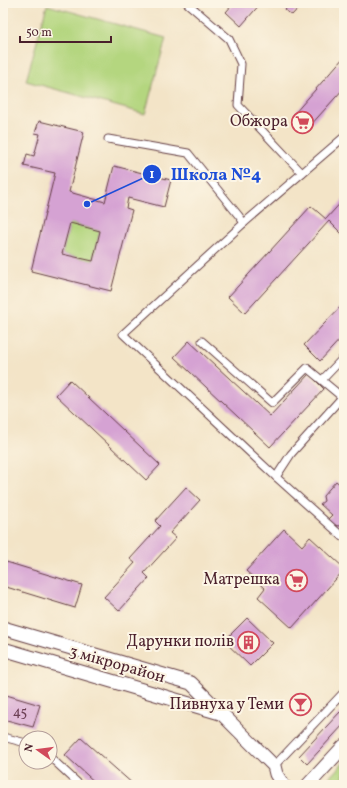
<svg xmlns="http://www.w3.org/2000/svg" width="347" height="788" font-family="Vollkorn,serif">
<rect width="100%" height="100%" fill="#fcf5e5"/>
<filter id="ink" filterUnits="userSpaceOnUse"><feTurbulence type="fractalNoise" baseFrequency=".025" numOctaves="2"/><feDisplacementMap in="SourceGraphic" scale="8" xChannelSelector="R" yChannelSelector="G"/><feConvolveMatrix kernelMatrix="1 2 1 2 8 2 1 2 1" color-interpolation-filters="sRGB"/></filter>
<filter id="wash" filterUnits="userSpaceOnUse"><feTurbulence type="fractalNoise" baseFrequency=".012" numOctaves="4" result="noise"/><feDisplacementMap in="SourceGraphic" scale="16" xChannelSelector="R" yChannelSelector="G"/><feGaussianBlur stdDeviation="0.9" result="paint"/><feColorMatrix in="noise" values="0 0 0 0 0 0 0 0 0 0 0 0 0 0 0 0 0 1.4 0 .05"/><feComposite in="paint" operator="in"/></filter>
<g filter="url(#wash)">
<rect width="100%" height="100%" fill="#f3e4c7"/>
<g fill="#b4d67f" stroke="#7f7a55">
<path d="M47,5l119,33 -21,76 -119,-33z"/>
<path d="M70,223l30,8 -7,30 -31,-7z"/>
<path d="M344,762v23h-22z"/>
</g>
<g id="blocks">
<g fill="#d5a2d3" fill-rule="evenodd">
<path d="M234,3h27l-20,23 -15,-14z"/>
<path d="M291,3h12l-11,12 -7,-5z"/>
<path d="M344,57v31l-35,39 -15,-13z"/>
<path d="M39,121l45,11 -15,60 36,10 9,-36 57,14 -7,27 -36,-9 -2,10 6,2 -21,81 -80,-20 24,-98 -31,-7 3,-12 7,2 6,-22 -5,-1zM70,223l30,8 -7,30 -31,-7z"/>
<path d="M344,199v32l-2,3 -13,-13 -84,92 -17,-16 83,-91 15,13z"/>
<path d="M344,303v32l-24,26 -16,-16z"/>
<path d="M189,341l81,75 39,-42 15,15 -54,58 -96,-90z"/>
<path d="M70,380l90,85 -14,15 -90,-85z"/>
<path d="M336,481l8,7v34l-3,4 -10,-1 -5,-4 6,-6 -12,-11 4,-3 -1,-5z"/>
<path d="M186,487l14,13 -30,33 6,5 -32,35 5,5 -30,33 -15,-14 31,-34 -5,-4 30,-33 -5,-5z"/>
<path d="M284,529l18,17 8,-9 34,31v2l-52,58 -34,-31 7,-9 -19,-17z"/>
<path d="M3,561l79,24 -7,23 -72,-22z"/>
<path d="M247,618l26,25 -23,23 -26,-25z"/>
<path d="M3,694l37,11 -7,22 -30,-8z"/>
<path d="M340,712l4,4v8l-37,40 -8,-8z"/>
<path d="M81,738l53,47h-36l-33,-30z"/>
</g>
</g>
</g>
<g filter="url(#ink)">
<use href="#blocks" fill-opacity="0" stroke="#633d42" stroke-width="1"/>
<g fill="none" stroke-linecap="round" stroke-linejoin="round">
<defs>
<g id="service">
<path d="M187,3l42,36 12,25 -3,41 64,68"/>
<path d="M344,137l-100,86 -121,111 153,143 68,61"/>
<path d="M108,139l80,14 51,63 5,7"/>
<path d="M202,341l70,62 35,-35 35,29"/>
<path d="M322,380l22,-23"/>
<path d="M276,477l15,-23 53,-59"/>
<path d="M3,737l23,6"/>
<path d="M50,757l30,28"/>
<path d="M274,766l70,-74"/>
</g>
<g id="minor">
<path d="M3,628l188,55 83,83 2,8 7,11"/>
<path d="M3,649l217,64"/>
<path d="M308,785l36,-39"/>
</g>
</defs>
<use href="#service" stroke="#633d42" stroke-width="9"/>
<use href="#minor" stroke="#633d42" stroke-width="15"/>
<use href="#service" stroke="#fff" stroke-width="7"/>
<use href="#minor" stroke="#fff" stroke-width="13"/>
</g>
</g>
<defs>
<symbol id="supermarket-ring" viewBox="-11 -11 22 22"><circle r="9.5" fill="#fcf5e5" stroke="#d1495b" stroke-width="1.5"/><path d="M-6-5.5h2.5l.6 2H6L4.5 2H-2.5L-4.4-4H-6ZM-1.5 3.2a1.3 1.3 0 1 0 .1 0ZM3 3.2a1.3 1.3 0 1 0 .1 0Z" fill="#d1495b"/></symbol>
<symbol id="building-ring" viewBox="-11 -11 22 22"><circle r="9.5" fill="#fcf5e5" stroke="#d1495b" stroke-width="1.5"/><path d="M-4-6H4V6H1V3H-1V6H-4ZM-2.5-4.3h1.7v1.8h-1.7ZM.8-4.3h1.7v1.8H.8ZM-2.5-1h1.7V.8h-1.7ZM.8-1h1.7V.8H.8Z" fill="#d1495b"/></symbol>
<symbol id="bar-ring" viewBox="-11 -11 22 22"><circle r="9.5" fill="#fcf5e5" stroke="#d1495b" stroke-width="1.5"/><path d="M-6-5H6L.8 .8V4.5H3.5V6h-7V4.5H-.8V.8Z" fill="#d1495b"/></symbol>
</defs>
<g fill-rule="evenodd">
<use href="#supermarket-ring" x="290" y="110" width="25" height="25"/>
<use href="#supermarket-ring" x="284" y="568" width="25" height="25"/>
<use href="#building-ring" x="236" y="630" width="25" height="25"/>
<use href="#bar-ring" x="288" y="692" width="25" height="25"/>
</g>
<g text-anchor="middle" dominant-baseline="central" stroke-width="4" stroke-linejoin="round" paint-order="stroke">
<g font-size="14" fill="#6d4055">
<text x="20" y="712">45</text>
</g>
<g font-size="16" fill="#4a1f2b" stroke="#fcf5e5" text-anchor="end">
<text x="288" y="122">Обжора</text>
<text x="280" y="580">Матрешка</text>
<text x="234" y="642">Дарунки полів</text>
<text x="284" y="705">Пивнуха у Теми</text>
</g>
<g font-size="16" fill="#4a1f2b" stroke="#fcf5e5">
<text transform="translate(117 665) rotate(16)">3 мікрорайон</text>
</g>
</g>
<path fill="none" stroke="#1d4ed8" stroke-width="1.5" d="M87 204L152 174"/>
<g fill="#1d4ed8" stroke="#fcf5e5" stroke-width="1.5">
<circle cx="87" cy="204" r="4"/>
<circle cx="152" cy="174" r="10"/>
</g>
<g font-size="12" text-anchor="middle" font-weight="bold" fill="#fff">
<text x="152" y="178">1</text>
</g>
<g font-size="17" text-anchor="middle" font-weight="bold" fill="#1d4ed8" stroke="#fcf5e5" stroke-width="4" stroke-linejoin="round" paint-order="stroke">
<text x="216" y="180">Школа №4</text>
</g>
<rect width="347" height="788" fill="none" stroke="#fcf5e5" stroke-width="16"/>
<g transform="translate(38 750) rotate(284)"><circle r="19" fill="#fcf5e5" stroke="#b59f9b"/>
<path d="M0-3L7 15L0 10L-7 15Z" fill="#d1495b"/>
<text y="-6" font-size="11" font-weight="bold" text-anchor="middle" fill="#4a1f2b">N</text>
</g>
<path d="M20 36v6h91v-6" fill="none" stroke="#4a1f2b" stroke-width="2"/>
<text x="26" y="36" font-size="12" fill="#4a1f2b" stroke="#fcf5e5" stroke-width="3" paint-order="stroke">50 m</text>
</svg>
